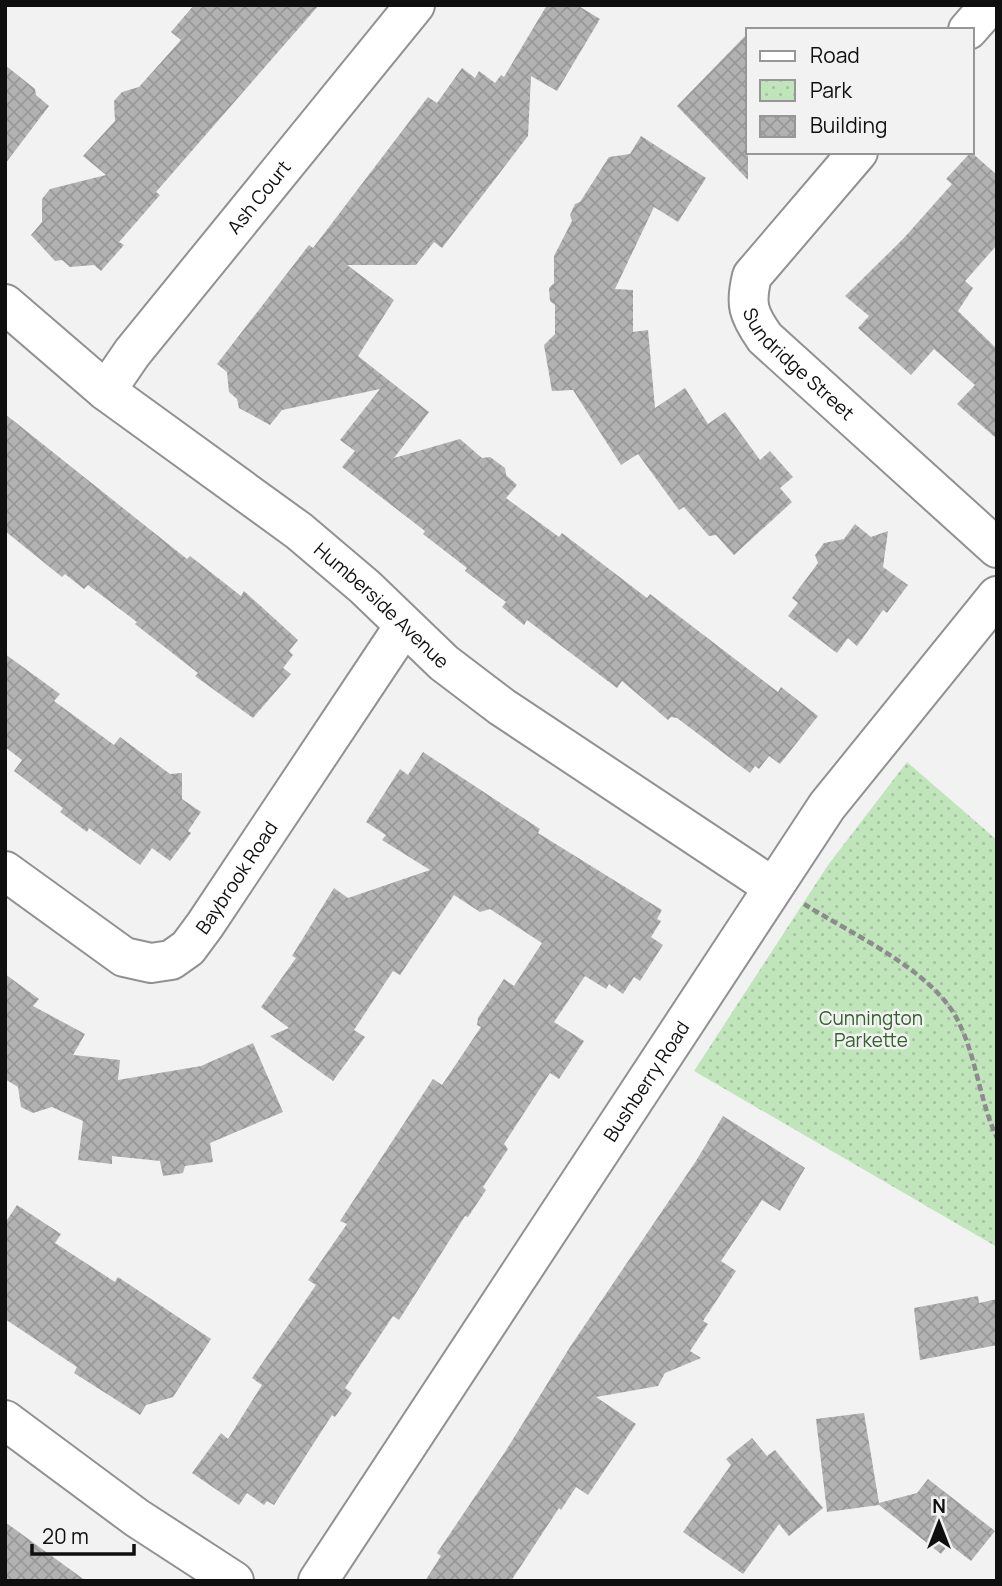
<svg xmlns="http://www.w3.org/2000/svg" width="1002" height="1586" font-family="Manrope,sans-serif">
<defs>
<pattern id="park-dots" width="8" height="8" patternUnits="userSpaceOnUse" patternTransform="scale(1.75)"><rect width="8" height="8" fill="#c1e5bb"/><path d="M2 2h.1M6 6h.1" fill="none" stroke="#a5c3a0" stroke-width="1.8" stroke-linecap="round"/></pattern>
<pattern id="building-cross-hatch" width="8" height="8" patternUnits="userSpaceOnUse" patternTransform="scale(1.75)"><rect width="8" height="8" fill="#b2b2b3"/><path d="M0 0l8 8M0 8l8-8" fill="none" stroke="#989899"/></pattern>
</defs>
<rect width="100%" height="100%" fill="#f2f2f3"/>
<path fill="url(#park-dots)" d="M907,762l90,78v407l-303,-176 134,-206z"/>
<g fill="url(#building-cross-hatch)">
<path d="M194,5h125l-163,187 4,3 -41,47 5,3 -23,26 -7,-6 -24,2 -8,-7 -7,1 -24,-26 11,-13v-23l8,-10 56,-14 -23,-19 32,-35 -1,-20 8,-9 17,-5 42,-47 -10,-8z"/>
<path d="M547,5h30l23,14 -43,72 -26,-15 -3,60 -86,112 -8,-6 -18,23h-69l47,35 -36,56 71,56 -35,46 66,-19 22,19 8,-1 15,11 1,7 11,10 -11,13 53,39 3,-4 85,65 3,-4 128,98 3,-5 37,29 -38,48 -11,-8 -10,13 -4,-3 -5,7 -73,-55 -6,-1 -3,3 -46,-39 -5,7 -90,-68 -3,5 -22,-18 4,-5 -41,-31 2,-3 -44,-34 2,-3 -83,-64 13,-16 -15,-11 40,-51 -98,21 -12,15 -31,-17 -2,-9 -8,-7 -2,-20 -10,-8 92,-119 4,3 115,-151 9,6 25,-35 13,10 4,-7 16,12 6,-8 3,2z"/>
<path d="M748,33v147l-71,-74z"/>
<path d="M5,65l30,24 1,6 13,11 -44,58z"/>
<path d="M641,136l65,42 -28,44 -24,-15 -39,82 18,1v42l15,-2 7,78 30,-20 23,36 17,-12 35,48 10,-9 23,26 -13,11 12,14 -58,53 -18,-20 -7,1 -25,-29 -5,3 -41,-56 -17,11 -48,-75 -21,1 -8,-46 11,-11v-29l-5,-4 -1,-13 5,-5v-27l18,-35 -2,-6 5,-11 5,-2 29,-45 21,-3z"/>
<path d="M971,152l26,23v70l-32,36 8,7 -15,23 39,38v90l-40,-35 18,-19 -41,-36 -23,26 -53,-47 11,-12 -24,-20 58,-57 49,-55 -6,-5z"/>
<path d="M5,414l182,145 3,-3 51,40 3,-5 54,49 -9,11 4,4 -10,13 8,6 -38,44 -58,-42 3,-3 -63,-49 2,-2 -49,-37 -4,4 -19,-15 -3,3 -57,-46z"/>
<path d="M855,524l16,13 17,-6 -5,36 25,18 -21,28 -4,-3 -26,36 -9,-8 -11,15 -49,-37 10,-13 -6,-5 26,-35 -3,-8 9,-12 20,-4z"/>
<path d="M5,654l55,40 -6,7 60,44 6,-8 50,37 12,-1v26l19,13 -13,19 3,2 -21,28 -18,-13 -12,17 -51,-37 -2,4 -27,-20 3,-4 -49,-37 8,-11 -17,-13z"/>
<path d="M423,752l117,77 -2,4 124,77 -5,9 4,2 -10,16 12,8 -23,36 -6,-4 -11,17 -14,-10 -3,5 -21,-13 -31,46 30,19 -25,38 -9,-6 -46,71 4,5 -25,38 3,3 -18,27 -3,-1 -66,104 -6,-4 -48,72 7,5 -17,24 -3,-2 -58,90 -7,-4 -3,4 -17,-12 -8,12 -47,-32 29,-40 7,6 34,-54 -10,-7 64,-93 -8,-5 39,-56 -7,-3 93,-142 9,6 39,-58 -4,-2 1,-7 26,-39 10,7 28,-43 -52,-34 -10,3 -26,-17 -54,80 -7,-4 -39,59 11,7 -32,44 -63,-45 19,-8 -28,-21 35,-49 -4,-2 42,-68 14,10 82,-28 -48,-30 4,-5 -20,-13 34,-53 8,6z"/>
<path d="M5,974l34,25 -6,7 52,28 -12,21 47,5 -2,20 83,-14 52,-23 30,69 -73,31 3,19 -28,4 -2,7 -20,3 -3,-15 -48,-5v8l-34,-4 5,-39 -31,-14 -19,6 -12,-6 -3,-20 -13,-8z"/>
<path d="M723,1116l82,52 -25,43 -18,-11 -41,61 15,10 -33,50 5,3 -18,27 11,7 -36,15 -7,13 -62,11 40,27 -48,71 -12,-8 -15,23 -2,-2 -48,73h-86l16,-25 -4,-3 68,-101 65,-105 126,-186z"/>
<path d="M17,1205l44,29 -6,9 60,39 3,-5 93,62 -38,58 -27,8 -6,10 -66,-42 3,-6 -72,-48v-96z"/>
<path d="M978,1296l1,7 18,-4v46l-77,15 -6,-52z"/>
<path d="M864,1413l15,90 38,-10 11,-14 67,52 -24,30 -22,-17 -8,10 -62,-49 -52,7 -11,-93z"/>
<path d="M752,1438l15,18 8,-6 48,58 -34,28 -10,-12 -36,50 -60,-42 48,-67 -5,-6z"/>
<path d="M5,1522l81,59h-81z"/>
</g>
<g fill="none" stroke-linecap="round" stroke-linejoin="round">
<defs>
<g id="minor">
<path d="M968,30l22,-25"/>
<path id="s1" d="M858,152l-106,124c-7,28 -4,38 13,62l232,210"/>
<path id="s2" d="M5,304l101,87 193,140 66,56 79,76 58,44 271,180"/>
<path id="s3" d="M106,391l26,-38 283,-348"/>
<path id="s4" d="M5,871l119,86 27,6 20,-3 17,-12 17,-23 199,-299"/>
<path d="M5,1420l132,98 97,63"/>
<path id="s5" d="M318,1581l509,-775 170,-210"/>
</g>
</defs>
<use href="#minor" stroke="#919193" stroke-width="42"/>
<path stroke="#8c8c8d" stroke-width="4.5" stroke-dasharray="7 3.5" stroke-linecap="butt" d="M804,904c49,31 133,68 156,121 17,36 20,77 37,113"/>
<use href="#minor" stroke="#fff" stroke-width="38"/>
</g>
<g text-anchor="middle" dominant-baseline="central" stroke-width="5" stroke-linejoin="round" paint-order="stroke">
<g font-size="19" fill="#0f0f0f" stroke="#f2f2f3">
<text stroke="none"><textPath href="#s3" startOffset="247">Ash Court</textPath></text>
<text stroke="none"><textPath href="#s1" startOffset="271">Sundridge Street</textPath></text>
<text stroke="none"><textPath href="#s2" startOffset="483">Humberside Avenue</textPath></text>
<text stroke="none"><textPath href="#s4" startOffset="301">Baybrook Road</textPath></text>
<text stroke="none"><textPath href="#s5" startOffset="598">Bushberry Road</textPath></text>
</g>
<g font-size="19" fill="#326329" stroke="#f2f2f3">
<text x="871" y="1018">Cunnington<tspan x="871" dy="22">Parkette</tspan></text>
</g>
</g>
<rect width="1002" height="1586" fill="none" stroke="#0f0f0f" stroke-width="14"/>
<rect x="746" y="28" width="228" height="126" fill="#f2f2f3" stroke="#979798" stroke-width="2"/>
<rect x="760" y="51" width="35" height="10" fill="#ffffff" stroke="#979798" stroke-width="2"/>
<text x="810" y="63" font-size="21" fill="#0f0f0f">Road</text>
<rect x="760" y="80" width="35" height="21" fill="url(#park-dots)" stroke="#979798" stroke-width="2"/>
<text x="810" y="98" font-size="21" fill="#0f0f0f">Park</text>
<rect x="760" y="116" width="35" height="21" fill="url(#building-cross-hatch)" stroke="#979798" stroke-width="2"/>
<text x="810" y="133" font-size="21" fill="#0f0f0f">Building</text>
<g transform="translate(939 1523)" stroke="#f2f2f3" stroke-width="5" paint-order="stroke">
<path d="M0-5L12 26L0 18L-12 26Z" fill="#0f0f0f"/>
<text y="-10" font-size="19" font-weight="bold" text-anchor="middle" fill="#0f0f0f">N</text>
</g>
<path d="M32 1544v10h102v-10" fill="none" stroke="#0f0f0f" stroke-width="3.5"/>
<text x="42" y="1544" font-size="21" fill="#0f0f0f" stroke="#f2f2f3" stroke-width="5" paint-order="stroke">20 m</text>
</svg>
